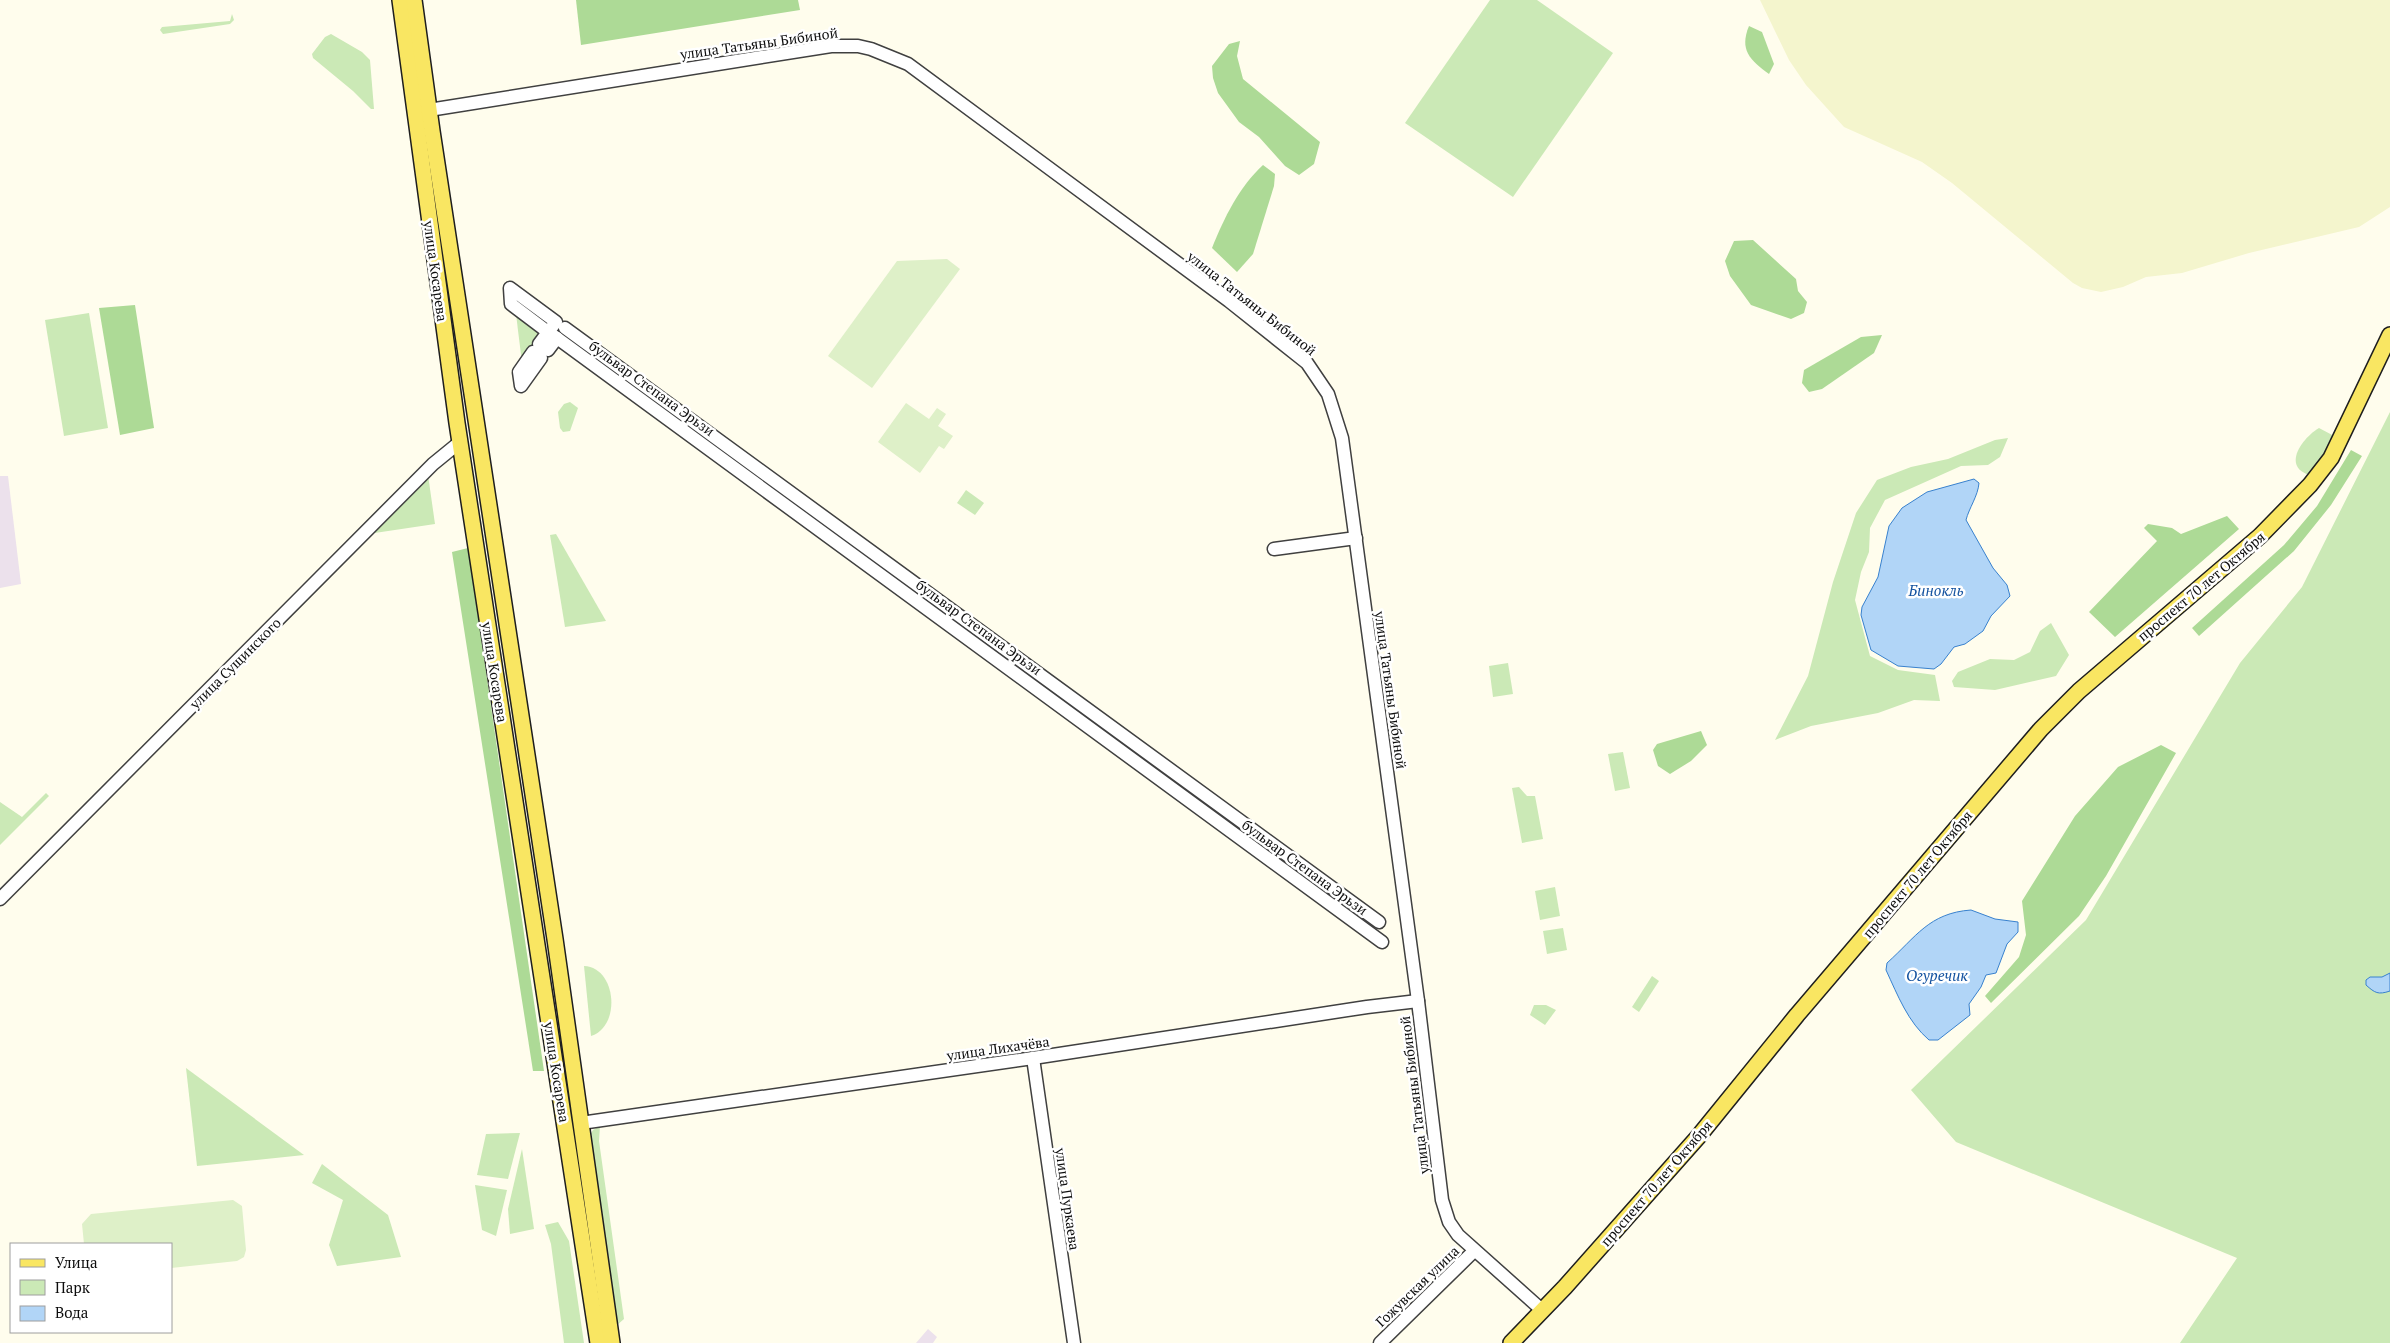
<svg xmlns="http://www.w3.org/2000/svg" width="2390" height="1343" font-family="'PT Serif',serif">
<rect width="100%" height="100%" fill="#fffded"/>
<g fill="#ece1ec">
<path d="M0,476h8l13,108 -21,4z"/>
<path d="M928,1329l9,8 -4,6h-17z"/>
</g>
<path fill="#f4f5cd" d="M1760,0h630v207l-31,20 -110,26 -67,20 -36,4 -23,10 -22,5 -19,-4 -9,-5 -121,-100 -30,-21 -78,-35 -38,-42 -17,-25z"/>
<g fill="#cbe9b6">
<path d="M1490,0h47l76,53 -100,144 -108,-74z"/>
<path d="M232,14l2,6 -4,4 -67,10 -3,-4 2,-3 68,-6z"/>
<path d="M331,34l31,18 8,8 4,49h-3l-18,-18 -40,-33 -1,-4 13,-17z"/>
<path d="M89,313l19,115 -44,8 -19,-116z"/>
<path d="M516,314l27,18 -21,31z"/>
<path d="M570,402l8,6 -8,23 -7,1 -3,-4 -2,-16 6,-8z"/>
<path d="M2390,412v931h-210l57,-85 -281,-116 -45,-52 175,-170 154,-257 62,-76z"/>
<path d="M2319,428l17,9 -24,39c-32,-8 -10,-38 7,-48z"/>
<path d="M2008,438l-8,19 -12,8 -27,1 -76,34 -15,28 -1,24 -8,20 -6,28 15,56 28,14 37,5 5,26 -26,-1 -36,13 -67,13 -36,14 33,-64 25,-94 23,-69 21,-33 34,-13 37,-8 47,-19z"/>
<path d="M428,475l7,49 -67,10z"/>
<path d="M966,490l18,13 -9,12 -18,-12z"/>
<path d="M556,534l50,87 -41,6 -15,-92z"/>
<path d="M2051,623l18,32 -13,21 -61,14 -41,-3 -2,-6 6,-9 32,-13 24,1 16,-8 10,-21z"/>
<path d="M1508,663l5,31 -20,3 -4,-31z"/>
<path d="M1623,752l7,36 -15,3 -7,-37z"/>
<path d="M1519,787l8,9h8l8,43 -21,4 -10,-55z"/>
<path d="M46,793l3,3 -49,49v-43l22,15z"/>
<path d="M1555,887l5,29 -20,4 -5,-29z"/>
<path d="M1563,928l4,22 -20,4 -4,-23z"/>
<path d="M584,966c32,1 38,60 7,70z"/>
<path d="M1652,976l7,5 -20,31 -7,-5z"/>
<path d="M1534,1005h12l10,5 -11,15 -15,-10z"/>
<path d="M186,1068l118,87 -107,11z"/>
<path d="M600,1126l-1,15 25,178 -7,6 -27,-190 3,-5z"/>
<path d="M520,1133l-12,46 -31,-4 9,-41z"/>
<path d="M522,1149l12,80 -24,5 -2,-25z"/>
<path d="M322,1164l66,51 13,42 -64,9 -8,-21 14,-45 -31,-17z"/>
<path d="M475,1185l32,5 -11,46 -14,-6z"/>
<path d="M558,1222l11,19 15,102h-20l-13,-99 -6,-19z"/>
</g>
<g fill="#adda96">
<path d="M576,0h222l2,10 -219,35z"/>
<path d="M1749,26l13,6 12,32 -5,10c-19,-14 -30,-24 -20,-48z"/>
<path d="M1240,41l-3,15 6,23 77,63 -6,22 -15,11 -14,-9 -26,-29 -20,-15 -21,-29 -5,-15 -1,-12 17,-22z"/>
<path d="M1263,165l12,9 -1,12 -21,68 -16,18 -25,-24c12,-30 27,-61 51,-83z"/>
<path d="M1753,240l43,39 2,12 9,11 -3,11 -13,6 -40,-14 -21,-29 -5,-15 9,-20z"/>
<path d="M135,305l19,123 -34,7 -21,-127z"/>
<path d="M1882,335l-8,18 -52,36 -13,3 -7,-9 2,-13 57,-33z"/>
<path d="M2351,450l11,6 -31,49 -37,46 -95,85 -7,-8 92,-83 33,-39z"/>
<path d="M2227,516l12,13 -124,108 -26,-25 68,-71 -13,-13 4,-4 24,4 9,6z"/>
<path d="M468,548l76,523h-11l-81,-519z"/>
<path d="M1701,731l6,14 -16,16 -21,13 -12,-8 -5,-16 4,-6z"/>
<path d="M2161,745l15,8 -70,123 -27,40 -88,87 -6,-7 34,-39 7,-22 -4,-34 53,-85 43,-49z"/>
</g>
<g fill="#def0c8">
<path d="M947,259l13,10 -88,119 -44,-32 69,-95z"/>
<path d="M906,403l23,16 8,-11 9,6 -8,12 15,10 -9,13 -5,-3 -19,27 -42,-31z"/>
<path d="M233,1200l9,6 4,44 -2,7 -7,4 -66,7v-24h-87l-2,-20 9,-10z"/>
</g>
<g fill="#b1d5f7" stroke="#3881ce">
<path d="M1974,479l5,4c-1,13 -10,25 -13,37l27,48 14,17 3,11 -19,20 -8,15 -18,13 -11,3 -13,17 -7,5 -36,-3 -27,-16 -10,-35 1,-8 16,-30 11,-51 13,-18 25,-16z"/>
<path d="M1971,910l24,9 23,3v10l-11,12 -11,29 -10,2 -5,12 -12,17 1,11 -32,25h-9c-21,-18 -31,-44 -43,-70l1,-7c29,-26 42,-50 84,-53z"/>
<path d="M2390,973v18c-12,4 -15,2 -24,-6v-5l4,-3h12z"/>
</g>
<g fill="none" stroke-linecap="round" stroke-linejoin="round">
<defs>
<g id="minor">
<path d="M429,110l402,-64h27l13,3 37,15 321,237 78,62 21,31 14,44 76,563 24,199 7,22 9,13 85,76"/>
<path d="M510,288l46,34 -8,10 -37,-28z"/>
<path d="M565,328l814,594"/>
<path d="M548,332l9,6 -9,12 -9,-6z"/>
<path d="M557,338l825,604"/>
<path d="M533,352l8,6 -20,28 -2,-14z"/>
<path d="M1274,549l82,-11"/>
<path d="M0,899l433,-435 27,-22"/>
<path d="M1033,1058l41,285"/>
<path d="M581,1123l452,-65 334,-51 51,-6"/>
<path d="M1380,1343l94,-92"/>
</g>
<g id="major">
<path d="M400,0l57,423 141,920"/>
<path d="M414,0l18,131 123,808 57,404"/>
<path d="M1511,1343l54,-56 133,-150 99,-122 244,-286 38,-38 181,-155 50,-51 21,-27 59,-123"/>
</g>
</defs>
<use href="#minor" stroke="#404040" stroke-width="15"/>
<use href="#major" stroke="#1e1e1e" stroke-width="18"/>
<use href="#minor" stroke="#fff" stroke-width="12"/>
<use href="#major" stroke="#f9e662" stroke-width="15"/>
</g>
<g text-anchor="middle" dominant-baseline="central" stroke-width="5" stroke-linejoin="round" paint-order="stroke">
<g font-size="14" fill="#0d0d0d" stroke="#fff">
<text transform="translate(759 43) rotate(-8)">улица Татьяны Бибиной</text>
<text transform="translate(436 271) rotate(82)">улица Косарева</text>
<text transform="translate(1252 303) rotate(38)">улица Татьяны Бибиной</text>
<text transform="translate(652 388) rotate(36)">бульвар Степана Эрьзи</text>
<text transform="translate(2201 586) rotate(-40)">проспект 70 лет Октября</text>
<text transform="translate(979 627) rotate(36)">бульвар Степана Эрьзи</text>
<text transform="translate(235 663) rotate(-45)">улица Сущинского</text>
<text transform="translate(495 672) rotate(81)">улица Косарева</text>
<text transform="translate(1391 690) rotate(82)">улица Татьяны Бибиной</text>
<text transform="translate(1305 867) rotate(36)">бульвар Степана Эрьзи</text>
<text transform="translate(1917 874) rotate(-50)">проспект 70 лет Октября</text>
<text transform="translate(998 1048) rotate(-8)">улица Лихачёва</text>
<text transform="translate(557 1072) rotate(81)">улица Косарева</text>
<text transform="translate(1414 1095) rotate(-97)">улица Татьяны Бибиной</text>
<text transform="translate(1656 1183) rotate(-49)">проспект 70 лет Октября</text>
<text transform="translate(1068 1199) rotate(82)">улица Пуркаева</text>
<text transform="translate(1417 1286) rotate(-44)">Гожувская улица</text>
</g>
<g font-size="15" font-style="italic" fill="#1553a0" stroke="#fff">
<text x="1936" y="590">Бинокль</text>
<text x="1937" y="975">Огуречик</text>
</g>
</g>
<rect x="10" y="1243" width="162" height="90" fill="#ffffff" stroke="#9e9e9e"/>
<rect x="20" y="1259" width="25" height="8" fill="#f9e662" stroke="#9e9e9e"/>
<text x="55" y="1268" font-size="15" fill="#0d0d0d">Улица</text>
<rect x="20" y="1280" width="25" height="15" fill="#cbe9b6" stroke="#9e9e9e"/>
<text x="55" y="1293" font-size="15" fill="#0d0d0d">Парк</text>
<rect x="20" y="1306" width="25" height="15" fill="#b1d5f7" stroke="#9e9e9e"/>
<text x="55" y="1318" font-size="15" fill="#0d0d0d">Вода</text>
</svg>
